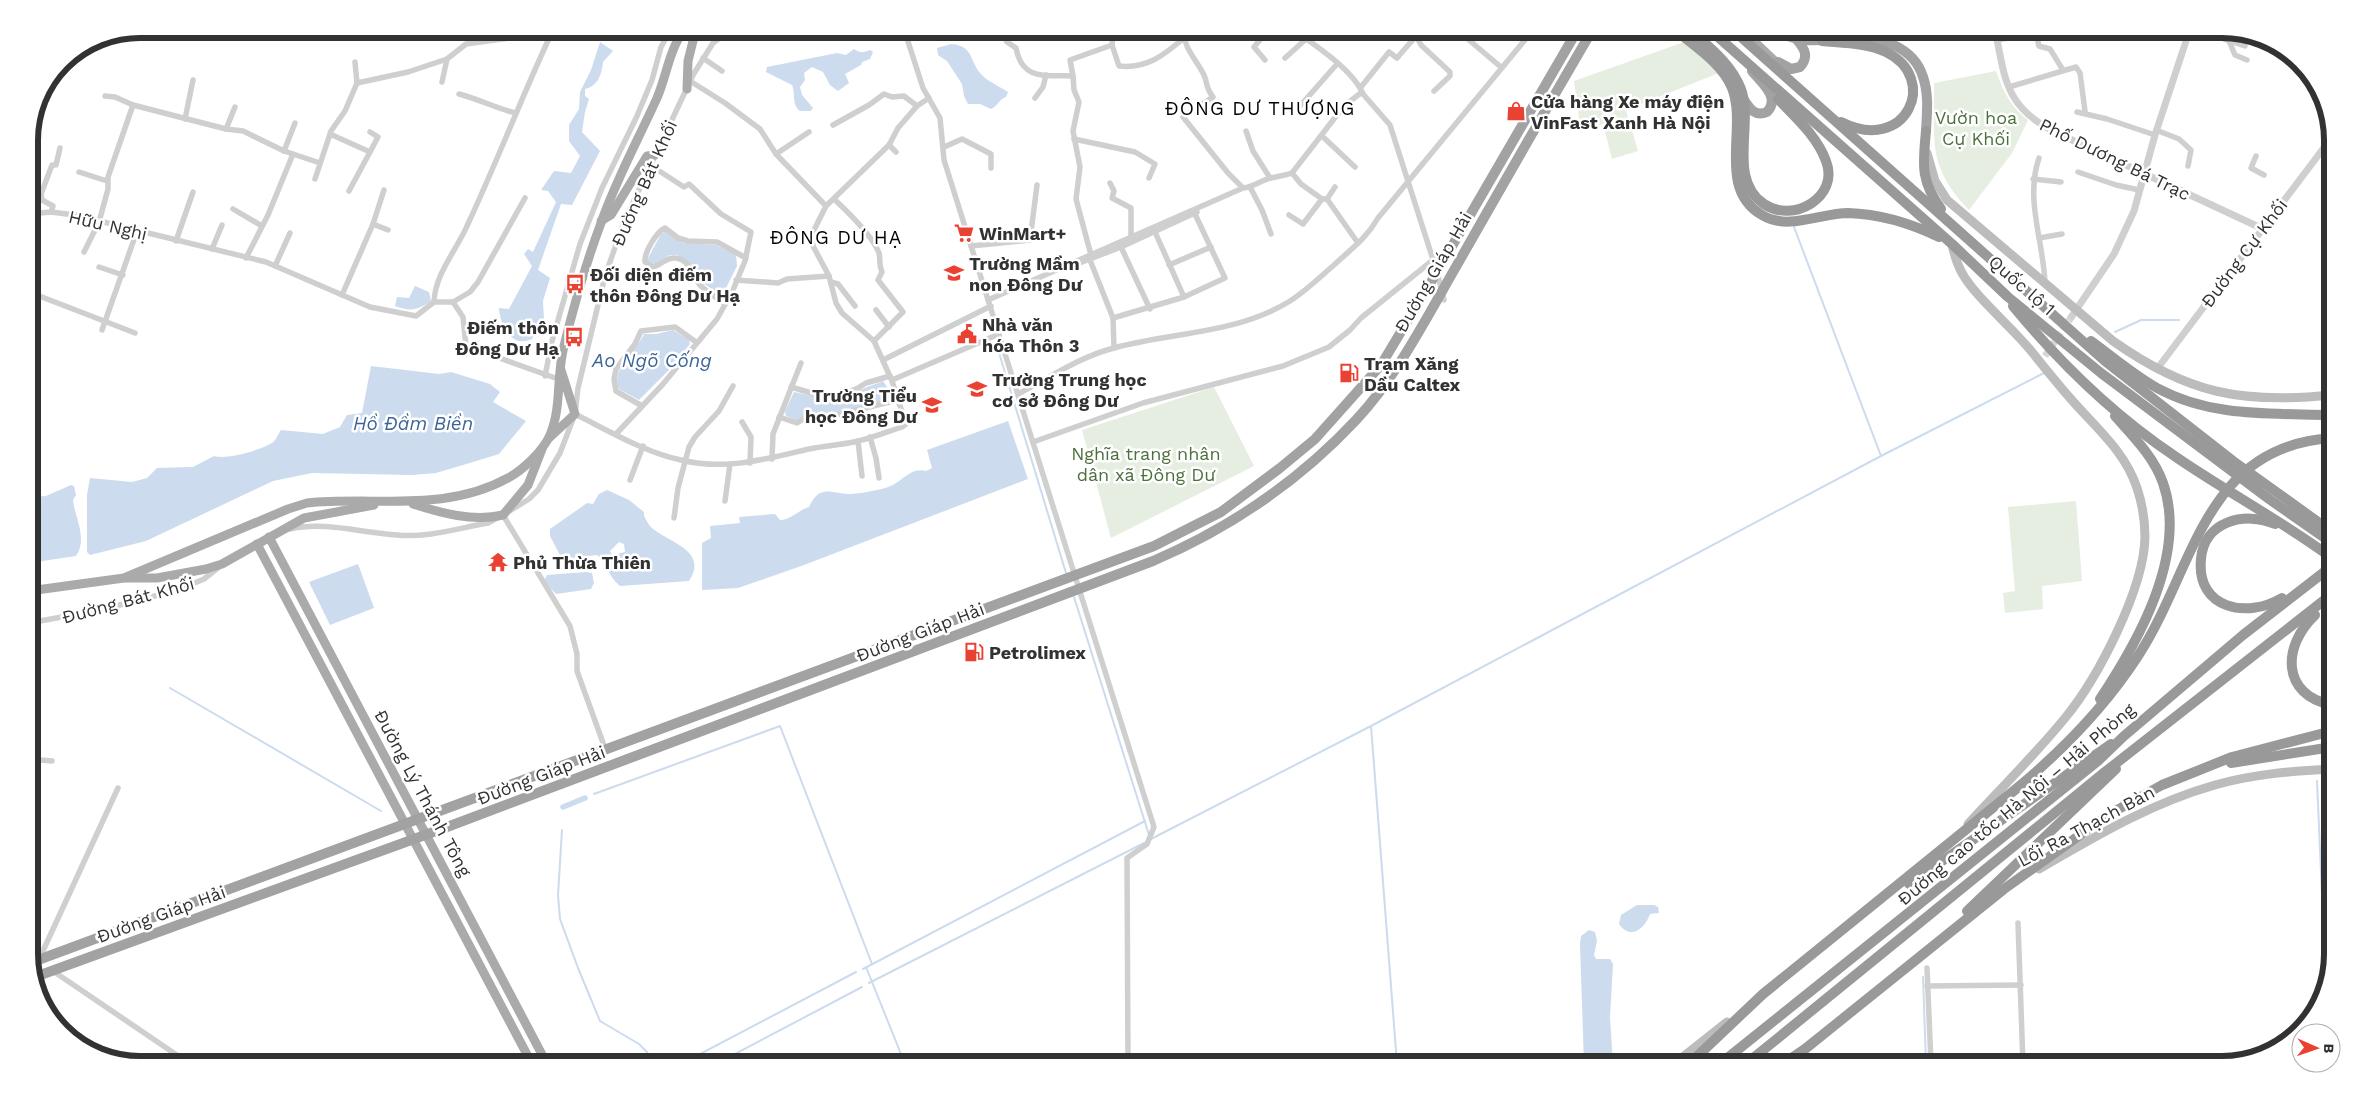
<svg xmlns="http://www.w3.org/2000/svg" width="2361" height="1093" font-family="'Work Sans',sans-serif">
<rect width="100%" height="100%" fill="#fff"/>
<g fill="#e5eee0">
<path d="M1684,42l35,31 -93,37 12,41 -26,8 -9,-35 -22,8 -7,-51z"/>
<path d="M1996,71c7,20 15,37 32,49l-16,33 -43,57c-43,-45 -34,-70 -35,-127z"/>
<path d="M1214,387l40,79 -143,72 -29,-108z"/>
<path d="M2076,501l6,80 -40,5 1,23 -38,4 -2,-20 12,-2 -7,-84z"/>
</g>
<g fill="#ccdbee" fill-rule="evenodd">
<path d="M600,42l13,9 -10,11c-1,12 -5,24 -18,27v7l4,3 -4,13 -3,20 18,19 -28,54 -11,-1 -23,66 12,8 -7,23 1,19 -12,19c-3,1 -9,3 -12,2 -13,-1 -21,-23 -21,-33l10,1 23,-43 -8,-12 4,-5 5,3 23,-50 -8,-11 -7,-1 13,-19 17,2 9,-17 -11,-15v-16l10,-16 1,-17 11,-22z"/>
<path d="M951,44c25,2 17,19 33,33 7,6 17,10 24,15l-2,5c-7,2 -8,9 -15,12l-11,-5h-12l-4,-8 -2,-12 -15,-23 -9,-6 -1,-7z"/>
<path d="M854,49c6,4 9,4 16,1l3,2 -3,7 -8,3 -1,3 -16,9 4,9 -11,8 -8,-6 -7,-13 -11,-5 -8,6 1,7 -5,7 2,8 11,13 -2,3h-11c-9,-7 -4,-17 -8,-26l-26,-13 1,-5 70,-14 9,2z"/>
<path d="M666,231l17,12 33,2 20,10 1,11 -15,30 -19,-13 -7,-15 -19,-13h-7l-16,10 -7,-5 14,-26z"/>
<path d="M415,286l14,6 2,9c-13,9 -21,11 -36,5l2,-9 12,1z"/>
<path d="M673,330l16,10 1,4 -23,28 -28,28 -20,-11c-9,-20 17,-38 25,-55h12z"/>
<path d="M371,366l68,8 12,-2 39,12 10,8 -7,10 33,19 -27,33 -26,8 -37,11 -24,2 -100,-2 -39,8 -127,60 -56,14 -3,-3v-57l3,-17 42,4 15,-4 10,-10 36,-1 21,-11c12,4 47,-6 58,-13 4,-2 6,-9 9,-13l42,4 17,-7 7,-12 15,-2z"/>
<path d="M883,381l8,12 -4,8 -89,20 -12,-5 -1,-5 9,-19 39,8z"/>
<path d="M1008,421l20,58 -224,86 -66,23 -36,2v-47l9,-5 -1,-12 30,-3 -1,-6 36,-3 5,6c10,0 19,-10 29,-13 11,-24 22,-13 42,-13 6,0 28,-4 34,-6 16,-4 25,-22 41,-17l6,-3 -5,-18z"/>
<path d="M71,485l3,1 2,9 -3,5c2,18 15,39 3,56l-47,7v-66l17,-1z"/>
<path d="M607,490l22,10 15,12v4c2,3 3,7 6,10 15,16 60,23 39,55l-69,5c-12,-10 -13,-22 -23,-31l-35,4 -12,-23v-7l37,-26 6,1 6,-10zM619,542l5,2 1,8 -13,3 -2,-4z"/>
<path d="M358,564l16,44 -44,17 -21,-43z"/>
<path d="M586,572l6,1 2,10 -3,6 -35,5 -10,-10 -1,-5 2,-4z"/>
<path d="M1637,905h17l4,2 1,6 -9,1c-5,14 -19,27 -31,10l2,-9z"/>
<path d="M1589,930l6,2 2,9 -3,14 2,4h14l3,5 -3,53 3,47h-29l-4,-120 1,-8z"/>
</g>
<g fill="none" stroke-linecap="round" stroke-linejoin="round">
<g stroke="#ccdbee" stroke-width="2">
<path d="M1794,227l87,229"/>
<path d="M2115,332l26,-12h38"/>
<path d="M996,343l70,230"/>
<path d="M1074,597l75,238"/>
<path d="M170,688l211,123"/>
<path d="M1371,726l510,-270 163,-83"/>
<path d="M2317,781l9,205"/>
<path d="M594,794l186,-68 92,238"/>
<path d="M562,830l-4,65 2,24 18,49 22,53 39,23 8,8 5,12"/>
<path d="M1151,839l220,-113 26,338"/>
<path d="M866,967l39,97"/>
<path d="M863,969l282,-148"/>
<path d="M1923,977l3,87"/>
<path d="M869,983l275,-140"/>
<path d="M681,1064l175,-92"/>
<path d="M716,1064l146,-77"/>
</g>
<path stroke="#ccdbee" stroke-width="5.5" d="M563,807l22,-9"/>
<path stroke="#d6d6d6" stroke-width="7" stroke-dasharray="7 3.5" stroke-linecap="butt" d="M2045,356l27,-40"/>
<g stroke="#cfcfcf" stroke-width="5.5">
<path d="M904,29l19,59 17,30 4,42 210,667 -7,17 -20,14 1,206"/>
<path d="M1002,29l5,13 9,6c6,33 30,27 57,28l1,14 5,12 -6,29 7,36 -4,32 15,56"/>
<path d="M1118,29l-5,4 -1,12 7,21c28,3 45,-11 65,-28"/>
<path d="M1185,29c-4,17 12,31 19,46 4,9 1,12 9,22l-30,20 45,56 15,15"/>
<path d="M1292,29c22,15 61,41 71,65l27,31 47,147 7,28"/>
<path d="M1456,29l46,39"/>
<path d="M2035,29l4,17 11,3 13,21"/>
<path d="M2194,29l51,17"/>
<path d="M1416,36l5,9 29,27v4l-16,15"/>
<path d="M2153,36v-7"/>
<path d="M1997,40l39,-7"/>
<path d="M2229,41l6,14 12,5"/>
<path d="M2277,48v2l5,2"/>
<path d="M703,58l19,13"/>
<path d="M1285,58l21,-19"/>
<path d="M1265,60l-11,-13 15,-18"/>
<path d="M355,62l2,21 51,-11 39,-13 19,-15 86,-12 8,-3"/>
<path d="M2295,63v2l5,2"/>
<path d="M1073,76l-3,-16 42,-15"/>
<path d="M442,82l5,-23"/>
<path d="M1361,87l28,-35 8,6 19,-22 -3,-7"/>
<path d="M2009,87l67,-20 4,6 5,38"/>
<path d="M459,94c19,5 37,14 56,19"/>
<path d="M105,96l10,1 18,8"/>
<path d="M1035,98l8,-11 3,-12"/>
<path d="M1300,106l37,-42"/>
<path d="M2077,112l30,7 48,16"/>
<path d="M185,119l8,-39"/>
<path d="M833,125l36,-20 15,-11 8,3 12,-1 13,10"/>
<path d="M226,129l9,-22"/>
<path d="M2156,130l23,9 12,11 -3,16"/>
<path d="M1246,131l7,20 17,27"/>
<path d="M330,134l40,18 -21,39"/>
<path d="M1322,136l33,31"/>
<path d="M1074,139l61,13 20,12 -6,14"/>
<path d="M889,145l7,7"/>
<path d="M944,147l18,-8 29,15v14"/>
<path d="M284,151l11,-28"/>
<path d="M370,152l8,-15 -8,-5"/>
<path d="M776,154l33,-22"/>
<path d="M2256,156l-5,12 13,7"/>
<path d="M2039,158c-14,41 4,82 6,124"/>
<path d="M79,172l28,9"/>
<path d="M2078,172l38,13 23,5"/>
<path d="M1292,173l9,11 21,15"/>
<path d="M315,179l16,-48 14,-20 12,-28"/>
<path d="M2033,179l28,3"/>
<path d="M1110,183l4,8 -2,7 19,10v29"/>
<path d="M1250,187l12,23 9,24"/>
<path d="M834,199c14,13 38,36 45,54 2,7 -1,10 3,19l-4,8 25,32 -29,29"/>
<path d="M1327,199l8,-12"/>
<path d="M826,206l63,-61 9,-17 19,-22 12,-8"/>
<path d="M233,209l29,17"/>
<path d="M51,212l2,-6 -11,-6 -1,-6 11,-29h4l4,-17"/>
<path d="M29,214l22,-2 24,3 191,47 104,45 46,9 18,-14h19l10,15 3,29 92,33"/>
<path d="M1289,215l14,9 19,-25h5l31,44"/>
<path d="M373,224l15,6"/>
<path d="M1155,232l29,65"/>
<path d="M2039,238l23,-4"/>
<path d="M176,241l17,-49"/>
<path d="M971,246l59,-6 7,-55"/>
<path d="M1121,247l29,62"/>
<path d="M212,249l10,-24"/>
<path d="M84,252l15,-30 9,-33v-12l25,-72 93,24 17,2 41,20 36,12"/>
<path d="M246,258l22,-43 25,-61"/>
<path d="M1090,260l23,58 1,30"/>
<path d="M1077,264l44,-17 76,-35"/>
<path d="M1169,265l42,-18"/>
<path d="M275,266l15,-33"/>
<path d="M99,267l24,8"/>
<path d="M736,280l42,3 9,-4 42,-3"/>
<path d="M831,282l7,2 17,22"/>
<path d="M29,292l106,41"/>
<path d="M342,295l31,-71 11,-34"/>
<path d="M988,300l255,-112c11,-1 18,-8 28,-10 7,-2 13,-2 21,-5l52,-67 18,-14"/>
<path d="M434,302c1,-28 22,-51 33,-76 30,-64 55,-130 85,-194"/>
<path d="M453,302l17,-10 8,-10 47,-84"/>
<path d="M725,304c-8,-6 -18,-12 -25,-19 -7,-7 -9,-26 -25,-27 -8,-1 -14,7 -22,9l-8,-5c-1,-9 11,-30 20,-34l13,10 10,3 29,1 29,16"/>
<path d="M876,310l13,17"/>
<path d="M1113,318l71,-21 41,-19 -30,-64"/>
<path d="M102,330l35,-99"/>
<path d="M883,360l108,-54"/>
<path d="M545,376l7,-35 28,-97 22,-56 35,-72 15,-36 9,-33 10,-18"/>
<path d="M892,380l107,-46"/>
<path d="M791,387l34,10h11l22,-9 8,-5 24,-7"/>
<path d="M1018,394c31,-16 61,-37 96,-46 58,-16 123,-14 176,-47 16,-10 30,-24 44,-36 17,-16 32,-26 44,-47l156,-189"/>
<path d="M642,406l-26,-15 -2,-12 2,-10 19,-25 6,-13 34,-4 21,15"/>
<path d="M575,414c34,17 69,38 106,46 44,11 85,-1 128,-11 15,-3 30,-4 45,-7 16,-3 32,-10 48,-15l4,-3 -14,-43 -18,-40 -32,-28 -6,-10 -7,-27 -16,-30 -1,-12 14,-28 -50,-52 -16,-25 -35,-26 -35,-22"/>
<path d="M779,417l18,6 8,-5 27,-2 66,-16"/>
<path d="M742,422l9,15 -1,26"/>
<path d="M616,434l47,-50 54,-65 16,-29 12,-29 6,-29 -30,-18 -32,-30 -5,3 -34,-22"/>
<path d="M870,437l6,21 3,20"/>
<path d="M858,441l4,35"/>
<path d="M1033,442l110,-39 140,-37 46,-19 21,-17 11,-12 72,-58"/>
<path d="M772,459l1,-25 28,-71"/>
<path d="M630,480l13,-34"/>
<path d="M725,501l5,-37"/>
<path d="M508,512l21,-13 9,-9 22,-37 15,-39 3,-26 27,-112 19,-54 69,-147 20,-32 19,-14"/>
<path d="M503,515l67,111 7,28v17l29,80"/>
<path d="M674,518l4,-30 11,-41 6,-10 24,-26 14,-25"/>
<path d="M290,529c35,-8 71,4 107,6 31,3 62,-7 91,-12l9,-5"/>
<path d="M29,623l71,-13 78,-20 26,-11 15,-12"/>
<path d="M29,633l5,-1"/>
<path d="M29,759l23,2"/>
<path d="M2018,923l5,141"/>
<path d="M29,956l8,5 5,-8 76,-165"/>
<path d="M1927,968l4,96"/>
<path d="M53,971l137,93"/>
<path d="M1927,986l94,-1"/>
<path d="M2089,1064l133,-3v3"/>
</g>
<g stroke="#cfcfcf" stroke-width="7">
<path d="M1995,29c10,50 10,78 60,103l206,96"/>
<path d="M2072,316l42,-62 20,-43 21,-76 35,-106"/>
<path d="M2157,369l175,-232"/>
</g>
<g stroke="#bcbcbc" stroke-width="9">
<path d="M1927,153l8,28 12,19 166,141c75,53 129,63 219,54"/>
<path d="M1952,244c2,10 5,20 10,29 14,25 50,54 70,79 12,15 25,31 38,46 25,29 55,53 67,90 5,15 8,33 8,49 -1,52 -47,141 -80,181 -30,37 -65,71 -97,106"/>
<path d="M2039,869c57,-33 112,-66 176,-84 38,-11 78,-14 117,-16"/>
<path d="M1674,1064l53,-42"/>
</g>
<g stroke="#aaa" stroke-width="9">
<path d="M1741,29l40,38"/>
<path d="M687,89l1,-28 8,-32"/>
<path d="M601,221l10,-6 36,-59 8,-1"/>
<path d="M549,438l26,-24 -14,-44"/>
<path d="M413,504c28,9 60,18 90,11l25,-30 14,-36"/>
<path d="M269,537l278,527"/>
<path d="M257,544l275,520"/>
<path d="M126,578h31l49,-9 16,-5 82,-46 70,-13"/>
<path d="M29,591l95,-13 164,-69 19,-6c68,-7 138,10 201,-25 15,-8 35,-27 42,-43 12,-28 6,-59 14,-89 10,-41 22,-83 37,-123 15,-43 37,-83 56,-125 10,-23 12,-49 28,-69"/>
</g>
<g stroke="#a2a2a2" stroke-width="10">
<path d="M1774,29c23,16 50,11 78,9 28,-2 62,9 71,39 6,17 4,36 3,54"/>
<path d="M1778,62l13,7 9,-2c9,-10 5,-18 -3,-27"/>
<path d="M1744,100c6,9 11,17 23,12 14,-14 -6,-30 -15,-41"/>
<path d="M30,963l1124,-417 67,-34 59,-44 35,-29 66,-74 56,-93 141,-243"/>
<path d="M35,977l412,-150 706,-266c77,-33 146,-80 203,-141 40,-42 72,-105 101,-155 45,-79 90,-158 136,-236"/>
</g>
<g stroke="#999" stroke-width="10">
<path d="M1674,29c20,17 48,34 58,59 16,41 -16,100 30,127 26,16 59,-2 86,-2 33,1 62,10 91,24"/>
<path d="M1689,29c20,18 42,34 52,60 13,35 -14,90 23,115 29,20 76,-7 62,-43 -9,-25 -30,-43 -48,-62"/>
<path d="M1709,29l243,215 56,53 93,76 168,126 63,44"/>
<path d="M1732,29l373,332 128,100 99,71"/>
<path d="M1822,41c21,2 45,2 64,11 54,26 21,103 -45,70"/>
<path d="M1926,131c-3,33 -6,49 15,78"/>
<path d="M2013,306c47,57 102,110 163,151 51,35 106,64 156,101"/>
<path d="M2091,341c22,16 43,34 66,47 55,30 115,25 175,27"/>
<path d="M2275,524c-30,-13 -71,-3 -74,35 -5,50 46,60 81,39"/>
<path d="M2315,615c-33,31 -34,80 17,90"/>
<path d="M2100,699c38,-57 88,-145 63,-216 -9,-26 -30,-47 -48,-67"/>
<path d="M2231,763l101,-16"/>
<path d="M1909,884l202,-140"/>
<path d="M1967,911l149,-142"/>
<path d="M1689,1064l74,-70 253,-205c47,-39 89,-82 122,-133 57,-87 65,-210 194,-218"/>
<path d="M1720,1064l379,-304 25,-24 119,-101 89,-69"/>
<path d="M1746,1064l359,-292 227,-178"/>
<path d="M1783,1064l22,-15 199,-160 104,-74 54,-30 70,-28 100,-26"/>
</g>
</g>
<defs>
<symbol id="shop-bare" viewBox="-9 -9 18 18"><path d="M-5-2.5h2.3a2.7 3.5 0 0 1 5.4 0H5L5.5 6h-11ZM-1.5-2.5h3a1.5 2.3 0 0 0-3 0Z" fill="#ea4232" stroke="#fff" stroke-width="2.5" paint-order="stroke"/></symbol>
<symbol id="supermarket-bare" viewBox="-9 -9 18 18"><path d="M-6-5.5h2.5l.6 2H6L4.5 2H-2.5L-4.4-4H-6ZM-1.5 3.2a1.3 1.3 0 1 0 .1 0ZM3 3.2a1.3 1.3 0 1 0 .1 0Z" fill="#ea4232" stroke="#fff" stroke-width="2.5" paint-order="stroke"/></symbol>
<symbol id="school-bare" viewBox="-9 -9 18 18"><path d="M0-5L7-2L0 1L-7-2ZM-4 1L0 2.5L4 1V4Q0 6-4 4Z" fill="#ea4232" stroke="#fff" stroke-width="2.5" paint-order="stroke"/></symbol>
<symbol id="bus-bare" viewBox="-9 -9 18 18"><path d="M-5-6H5V4H4V6H2V4H-2V6H-4V4H-5ZM-3.5-4V0h7V-4ZM-3.5 1.2v1.5H-2V1.2ZM2 1.2v1.5H3.5V1.2Z" fill="#ea4232" stroke="#fff" stroke-width="2.5" paint-order="stroke"/></symbol>
<symbol id="civic-bare" viewBox="-9 -9 18 18"><path d="M-.6-6.5H3V-4.5H.6V-3L4-1V1h2V6H-6V1h2V-1L-.6-3ZM-1.2 2.5V6h2.4V2.5Z" fill="#ea4232" stroke="#fff" stroke-width="2.5" paint-order="stroke"/></symbol>
<symbol id="fuel-bare" viewBox="-9 -9 18 18"><path d="M-5.5-6h7V0h2V4h1.3V-2.5L3-4.5l.8-.8L6-3V5H2.5V1h-1V6h-7ZM-4.2-4.7v3.2H.2V-4.7Z" fill="#ea4232" stroke="#fff" stroke-width="2.5" paint-order="stroke"/></symbol>
<symbol id="temple-bare" viewBox="-9 -9 18 18"><path d="M0-6L5-2H3V0L6.5 2.5H4V6H1.5V3h-3V6H-4V2.5H-6.5L-3 0V-2H-5Z" fill="#ea4232" stroke="#fff" stroke-width="2.5" paint-order="stroke"/></symbol>
</defs>
<g fill-rule="evenodd">
<use href="#shop-bare" x="1502" y="97" width="28" height="28"/>
<use href="#supermarket-bare" x="950" y="219" width="28" height="28"/>
<use href="#school-bare" x="940" y="259" width="28" height="28"/>
<use href="#bus-bare" x="561" y="270" width="28" height="28"/>
<use href="#civic-bare" x="953" y="320" width="28" height="28"/>
<use href="#bus-bare" x="560" y="323" width="28" height="28"/>
<use href="#fuel-bare" x="1335" y="359" width="28" height="28"/>
<use href="#school-bare" x="963" y="375" width="28" height="28"/>
<use href="#school-bare" x="918" y="391" width="28" height="28"/>
<use href="#temple-bare" x="484" y="548" width="28" height="28"/>
<use href="#fuel-bare" x="960" y="638" width="28" height="28"/>
</g>
<g text-anchor="middle" dominant-baseline="central" stroke-width="5" stroke-linejoin="round" paint-order="stroke">
<g font-size="18" font-weight="bold" fill="#323232" stroke="#fff" text-anchor="start">
<text x="1531" y="101">Cửa hàng Xe máy điện<tspan x="1531" dy="21">VinFast Xanh Hà Nội</tspan></text>
<text x="979" y="233">WinMart+</text>
<text x="969" y="263">Trường Mầm<tspan x="969" dy="21">non Đông Dư</tspan></text>
<text x="590" y="274">Đối diện điếm<tspan x="590" dy="21">thôn Đông Dư Hạ</tspan></text>
<text x="982" y="324">Nhà văn<tspan x="982" dy="21">hóa Thôn 3</tspan></text>
<text x="559" y="327" text-anchor="end">Điếm thôn<tspan x="559" dy="21">Đông Dư Hạ</tspan></text>
<text x="1364" y="363">Trạm Xăng<tspan x="1364" dy="21">Dầu Caltex</tspan></text>
<text x="992" y="379">Trường Trung học<tspan x="992" dy="21">cơ sở Đông Dư</tspan></text>
<text x="917" y="395" text-anchor="end">Trường Tiểu<tspan x="917" dy="21">học Đông Dư</tspan></text>
<text x="513" y="562">Phủ Thừa Thiên</text>
<text x="989" y="652">Petrolimex</text>
</g>
<g font-size="18" fill="#4c703d" stroke="#fff">
<text x="1976" y="117">Vườn hoa<tspan x="1976" dy="21">Cự Khối</tspan></text>
<text x="1146" y="453">Nghĩa trang nhân<tspan x="1146" dy="21">dân xã Đông Dư</tspan></text>
</g>
<g font-size="18" fill="#323232" stroke="#fff">
<text transform="translate(2115 159) rotate(26)">Phố Dương Bá Trạc</text>
<text transform="translate(644 183) rotate(-66)">Đường Bát Khối</text>
<text transform="translate(108 225) rotate(13)">Hữu Nghị</text>
<text transform="translate(2244 253) rotate(-53)">Đường Cự Khối</text>
<text transform="translate(1433 272) rotate(-60)">Đường Giáp Hải</text>
<text transform="translate(2022 285) rotate(41)">Quốc lộ 1</text>
<text transform="translate(128 600) rotate(-15)">Đường Bát Khối</text>
<text transform="translate(920 632) rotate(-21)">Đường Giáp Hải</text>
<text transform="translate(541 775) rotate(-21)">Đường Giáp Hải</text>
<text transform="translate(423 793) rotate(62)">Đường Lý Thánh Tông</text>
<text transform="translate(2016 804) rotate(-40)">Đường cao tốc Hà Nội – Hải Phòng</text>
<text transform="translate(2086 826) rotate(-28)">Lối Ra Thạch Bàn</text>
<text transform="translate(161 914) rotate(-20)">Đường Giáp Hải</text>
</g>
<g font-size="19" letter-spacing="1" fill="#000" stroke="#fff">
<text x="1260" y="108">ĐÔNG DƯ THƯỢNG</text>
<text x="836" y="237">ĐÔNG DƯ HẠ</text>
</g>
<g font-size="19" font-style="italic" fill="#3c6597" stroke="#fff">
<text x="652" y="360">Ao Ngõ Cống</text>
<text x="413" y="423">Hồ Đầm Biền</text>
</g>
</g>
<path d="M0 0H2361V1093H0ZM140 38H2222A102 102 0 0 1 2324 140V954A102 102 0 0 1 2222 1056H140A102 102 0 0 1 38 954V140A102 102 0 0 1 140 38Z" fill="#fff" fill-rule="evenodd"/>
<path fill="none" stroke="#323232" stroke-width="6" d="M140 38H2222A102 102 0 0 1 2324 140V954A102 102 0 0 1 2222 1056H140A102 102 0 0 1 38 954V140A102 102 0 0 1 140 38Z"/>
<g transform="translate(2316 1048) rotate(92)"><circle r="24" fill="#ffffff" stroke="#adadad"/>
<path d="M0-4L9 19L0 12L-9 19Z" fill="#ea4232"/>
<text y="-8" font-size="14" font-weight="bold" text-anchor="middle" fill="#323232">B</text>
</g>
</svg>
